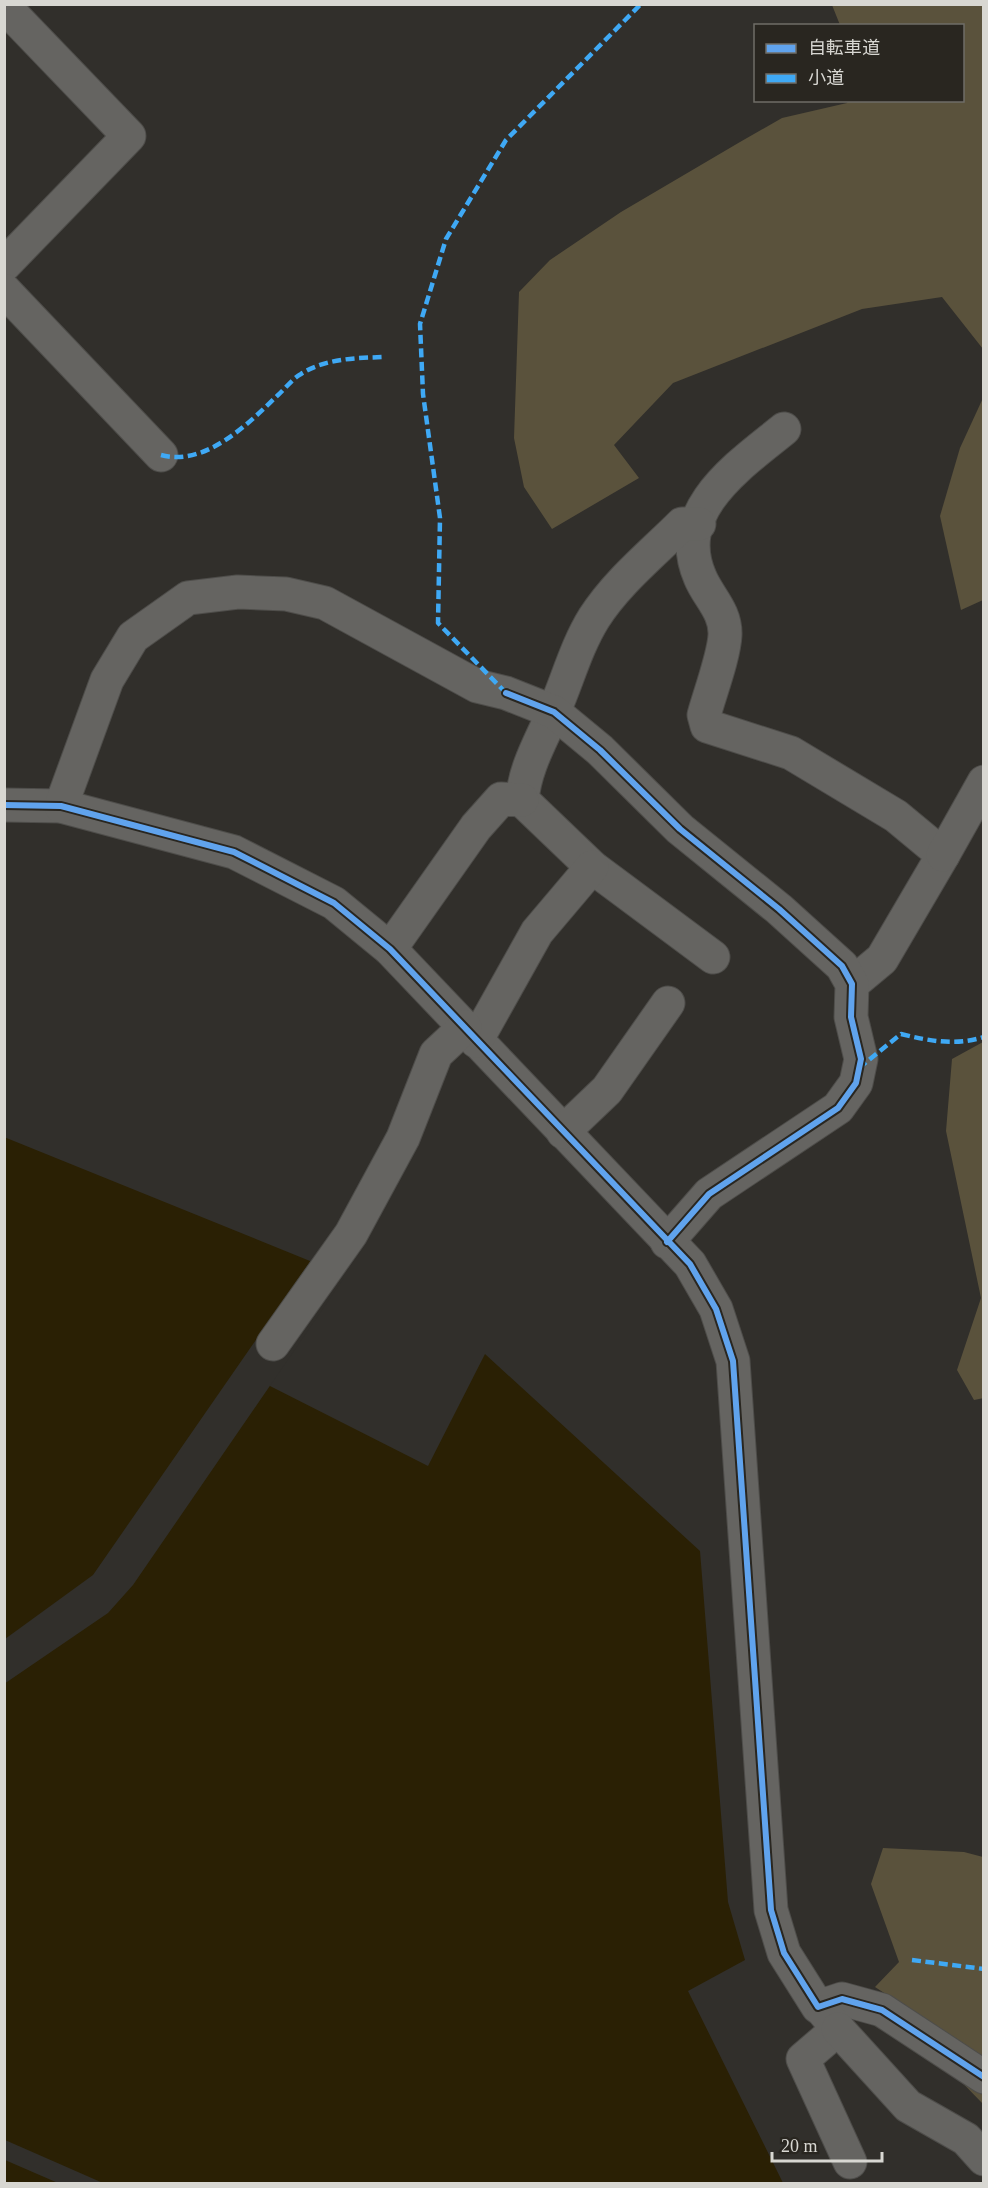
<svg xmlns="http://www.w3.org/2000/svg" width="988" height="2188" font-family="'Times New Roman','Noto Sans JP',serif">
<rect width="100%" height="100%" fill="#312f2b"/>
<g fill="#5a523c">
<path d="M832,5h151v344l-41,-52 -80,12 -189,74 -59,62 25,33 -87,51 -28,-42 -10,-49 5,-146 31,-32 71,-48 119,-70 42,-24 65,-15 1,-2 114,-1v-74l-122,-1z"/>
<path d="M983,398v202l-22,10 -21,-94 20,-68z"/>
<path d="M983,1042l1,356 -10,2 -17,-30 24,-72 -35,-167 6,-72z"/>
<path d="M883,1848l81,4 19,5v247l-35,-36 -36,-57 -37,-24 24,-25 -28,-78z"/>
</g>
<path fill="#2a2004" d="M4,1137l306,124 32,16 -74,108 160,81 57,-112 215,197 28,351 17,58 -57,31 95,192h-778z"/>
<g fill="#312f2b">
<path d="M312,1259l32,15v4l-211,307 -25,28 -104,71 1,-45 88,-64z"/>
<path d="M5,2140l98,43h-45l-53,-23z"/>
</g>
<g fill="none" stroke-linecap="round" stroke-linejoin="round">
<defs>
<g id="minor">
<path d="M4,6l125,130 -125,129"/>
<path d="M4,290l157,165"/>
<path d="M784,429c-44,36 -113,81 -84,148 8,20 26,34 25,58 -1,21 -15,58 -21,80l3,11 84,27 105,63 47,39 -61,104 -30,25"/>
<path d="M699,524h-17c-30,30 -65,58 -88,94 -18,29 -26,61 -40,93 -13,30 -29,56 -32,89l70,67 121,90"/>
<path d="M4,805l57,1 173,46 100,51 56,46 300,315 26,45 17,52 38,549 13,43 34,54 24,-8 40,11 102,67"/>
<path d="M61,806l46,-126 26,-43 55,-39 50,-6 48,2 39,9 152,83 29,7 48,19 46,38 80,79 99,80 63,57 10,18 -1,33 10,42 -5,24 -18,25 -129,86 -42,48"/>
<path d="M943,855l41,-73"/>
<path d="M390,949l86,-122 25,-28 21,1"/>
<path d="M476,1041l61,-109 55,-65"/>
<path d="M563,1132l44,-42 61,-87"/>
<path d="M273,1344l78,-110 52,-96 33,-84 29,-27"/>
<path d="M824,2012l14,17 -35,30 47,103"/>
<path d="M838,2029l70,77 58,33 18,20"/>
</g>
</defs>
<use href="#minor" stroke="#4e4d4a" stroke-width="35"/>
<use href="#minor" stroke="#656461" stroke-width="33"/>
<g stroke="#3fa9f5" stroke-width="4.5" stroke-dasharray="9 4.5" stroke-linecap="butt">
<path d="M161,455c44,12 87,-31 116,-59 8,-7 15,-17 24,-22 25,-16 56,-16 84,-17"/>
<path d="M506,693l-68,-70 2,-105 -17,-124 -3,-70 26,-85 60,-99 135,-136"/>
<path d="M859,1068l42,-34c29,7 54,12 83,3"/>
<path d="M912,1960l72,9"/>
</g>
<defs>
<g id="cycleway">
<path d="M506,693l48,19 46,38 80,79 99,80 63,57 10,18 -1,33 10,42 -5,24 -18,25 -129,86 -42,48"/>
<path d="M4,805l57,1 173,46 100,51 56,46 300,315 26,45 17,52 38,549 13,43 34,54 24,-8 40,11 102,67"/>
</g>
</defs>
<use href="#cycleway" stroke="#292620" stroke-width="10"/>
<use href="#cycleway" stroke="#60a3ed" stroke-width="6"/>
</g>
<rect width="988" height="2188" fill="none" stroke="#d8d7d2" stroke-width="12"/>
<rect x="754" y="24" width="210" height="78" fill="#292620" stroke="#6f6d67" stroke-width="1.5"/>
<rect x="766" y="44" width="30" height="9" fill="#60a3ed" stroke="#6f6d67" stroke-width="1.5"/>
<text x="808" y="54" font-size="18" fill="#d8d7d2">自転車道</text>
<rect x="766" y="74" width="30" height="9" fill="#3fa9f5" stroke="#6f6d67" stroke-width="1.5"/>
<text x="808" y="84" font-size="18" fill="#d8d7d2">小道</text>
<path d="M772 2152v9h110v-9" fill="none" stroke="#d8d7d2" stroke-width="3"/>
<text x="781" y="2152" font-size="18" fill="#d8d7d2" stroke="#292620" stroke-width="4.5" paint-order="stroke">20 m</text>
</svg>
